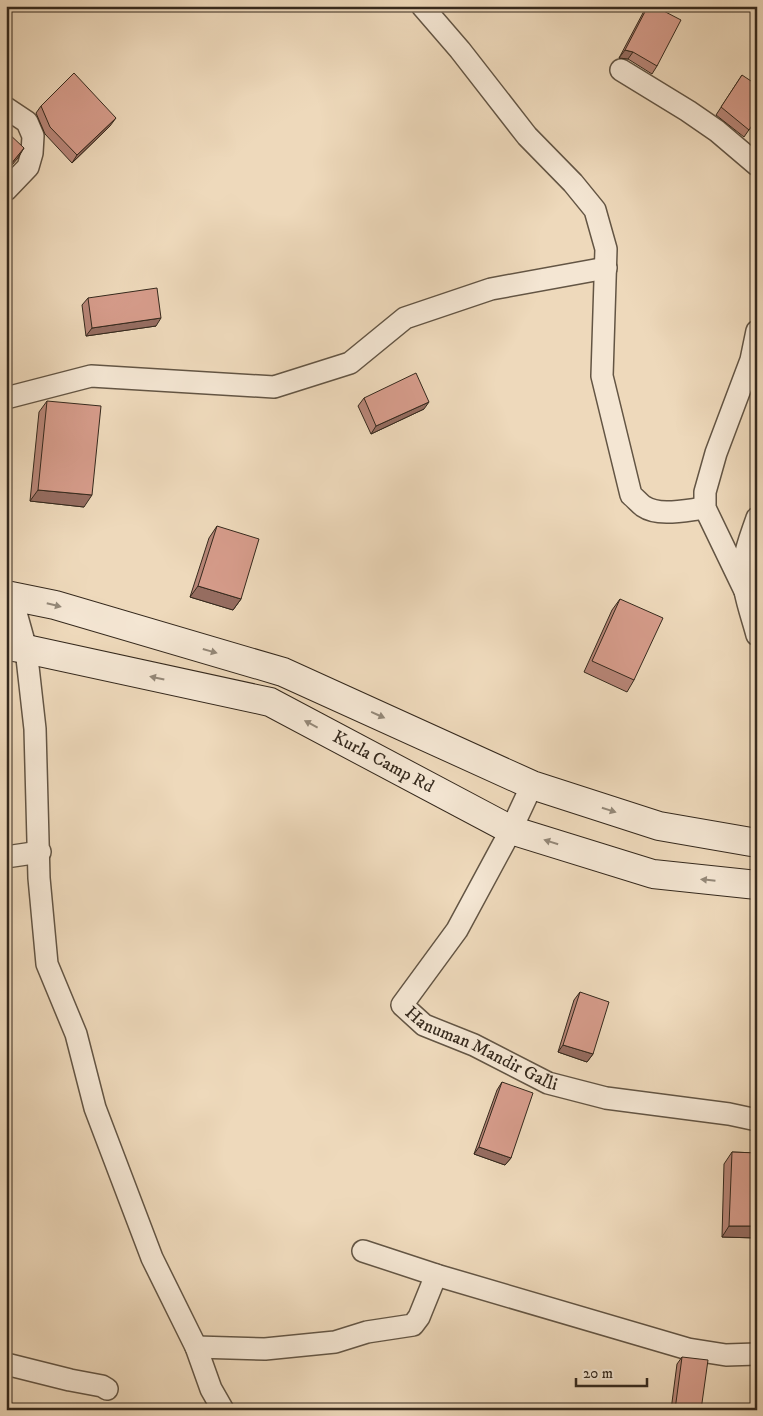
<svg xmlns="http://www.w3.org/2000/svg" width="763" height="1416" font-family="'IM FELL DW Pica',serif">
<rect width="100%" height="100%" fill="#eed9bb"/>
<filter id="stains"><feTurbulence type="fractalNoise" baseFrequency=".004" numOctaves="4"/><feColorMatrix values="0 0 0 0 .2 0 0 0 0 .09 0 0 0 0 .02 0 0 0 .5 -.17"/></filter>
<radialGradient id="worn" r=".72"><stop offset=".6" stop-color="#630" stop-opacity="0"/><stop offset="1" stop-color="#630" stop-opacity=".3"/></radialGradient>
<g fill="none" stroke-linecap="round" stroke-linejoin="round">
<defs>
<g id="minor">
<path d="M422,6l38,44 67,86 46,47 22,27 11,39 -4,127 29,119c4,3 8,8 12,11 16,11 43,4 62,2"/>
<path d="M621,70l67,41 29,20 40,34"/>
<path d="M6,108l21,14 6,14 -1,17 -4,14 -22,23"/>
<path d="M6,398l85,-22 183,11 76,-24 55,-45 86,-29 115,-21"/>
<path d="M757,518c-5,15 -11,29 -13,44 -4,24 7,50 13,73"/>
<path d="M745,591l-40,-83v-16l11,-39 35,-93 6,-29"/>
<path d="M11,595l15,54 9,80 4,149 8,86 29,70 19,74 57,150 44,89 15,42 12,21"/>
<path id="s1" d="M532,785l-21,45 -54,100 -55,75 22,20 50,20 74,38 58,15 123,16 28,6"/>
<path d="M6,857l34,-5"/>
<path d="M363,1251l73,24 252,74 38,6 31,-1"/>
<path d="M196,1347l69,2 70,-7 32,-10 46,-7 6,-8 17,-42"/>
<path d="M6,1364l64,16 32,6 5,3"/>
</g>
<g id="secondary">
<path d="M6,595l49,10 228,67 249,113 127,41 98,17"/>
<path id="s2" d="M6,646l20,3 244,53 241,128 142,44 104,11"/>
</g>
</defs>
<use href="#minor" stroke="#635544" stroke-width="24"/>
<use href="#secondary" stroke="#35291d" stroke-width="30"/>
<use href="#minor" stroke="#f4e6d3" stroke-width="21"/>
<use href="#secondary" stroke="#f4e6d3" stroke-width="28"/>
</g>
<g fill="#b88678" stroke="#35291d">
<path d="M647,6h7l3,60 -5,8 -24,-15 -9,-1 25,-47z"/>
<path d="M742,75l15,43 -13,19 -28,-22z"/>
<path d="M41,106l69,20 -38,37 -27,-29 -9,-21z"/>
<path d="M88,298l68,28 -70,10 -4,-31z"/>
<path d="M364,398l60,11 -53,25 -13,-28z"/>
<path d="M47,401l37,106 -54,-6 9,-89z"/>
<path d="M217,526l24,73 -8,11 -43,-13 19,-59z"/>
<path d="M620,599l14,81 -7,12 -43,-20 28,-62z"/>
<path d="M580,992l13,62 -6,8 -29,-10 16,-52z"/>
<path d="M502,1082l9,76 -6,7 -31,-11 23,-64z"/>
<path d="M732,1152l25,1v85l-35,-1 2,-73z"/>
<path d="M682,1357l19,53h-30l6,-46z"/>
</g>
<g fill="#966d61" stroke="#35291d">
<path d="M625,50l8,2 -5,7 -9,-1z"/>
<path d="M116,118l-6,8 -38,37 5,-8z"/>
<path d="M24,148l-6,10 -12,14v-2z"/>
<path d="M161,318l-5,8 -70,10 6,-8z"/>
<path d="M429,402l-5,7 -53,25 5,-8z"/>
<path d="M38,490l54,5 -8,12 -54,-6z"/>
<path d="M198,586l43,13 -8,11 -43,-13z"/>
<path d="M563,1045l30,9 -6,8 -29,-10z"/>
<path d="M479,1147l32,11 -6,7 -31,-11z"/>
<path d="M729,1226h28v12l-35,-1z"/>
</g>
<g fill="#d69c8b" stroke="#35291d">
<path d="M648,6h6l27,14 -24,46 -24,-14 -8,-2z"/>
<path d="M74,73l42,45 -39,37 -27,-28 -9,-21z"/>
<path d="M742,75l15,10v33l-8,12 -28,-23z"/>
<path d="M6,131l18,17 -18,22z"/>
<path d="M157,288l4,30 -69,10 -4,-30z"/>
<path d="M416,373l13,29 -53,24 -12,-28z"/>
<path d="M47,401l54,5 -9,89 -54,-5z"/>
<path d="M217,526l42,13 -18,60 -43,-13z"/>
<path d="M620,599l43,19 -29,62 -42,-19z"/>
<path d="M580,992l29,10 -16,52 -30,-9z"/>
<path d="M502,1082l31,11 -22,65 -32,-11z"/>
<path d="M732,1152l25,1v73h-28z"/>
<path d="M682,1357l26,3 -7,50h-26z"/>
</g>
<defs><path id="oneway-solid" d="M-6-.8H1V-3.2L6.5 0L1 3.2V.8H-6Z" transform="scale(1.25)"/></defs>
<g fill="#948878">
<use href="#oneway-solid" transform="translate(54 605) rotate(14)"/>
<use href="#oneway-solid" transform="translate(210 651) rotate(16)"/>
<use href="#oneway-solid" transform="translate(157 678) rotate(-168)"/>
<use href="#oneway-solid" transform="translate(378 715) rotate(24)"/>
<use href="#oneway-solid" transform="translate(311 724) rotate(-152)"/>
<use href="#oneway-solid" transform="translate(609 810) rotate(18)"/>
<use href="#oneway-solid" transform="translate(551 842) rotate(-163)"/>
<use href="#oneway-solid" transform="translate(708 880) rotate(-174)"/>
</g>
<g text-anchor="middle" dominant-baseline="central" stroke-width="4" stroke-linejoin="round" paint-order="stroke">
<g font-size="18" fill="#35291d" stroke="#f4e6d3">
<text stroke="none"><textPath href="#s2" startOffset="398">Kurla Camp Rd</textPath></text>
<text stroke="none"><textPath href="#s1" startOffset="348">Hanuman Mandir Galli</textPath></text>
</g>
</g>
<rect width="763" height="1416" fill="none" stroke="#eed9bb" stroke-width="25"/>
<rect x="8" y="8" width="748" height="1401" fill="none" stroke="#35291d" stroke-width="2.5"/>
<rect x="12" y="12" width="738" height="1391" fill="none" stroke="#35291d"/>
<path d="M576 1378v8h71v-8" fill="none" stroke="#35291d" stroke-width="2.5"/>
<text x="583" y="1378" font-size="15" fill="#35291d" stroke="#f4e6d3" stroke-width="4" paint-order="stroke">20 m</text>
<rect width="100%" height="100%" filter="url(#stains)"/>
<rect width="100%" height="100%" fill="url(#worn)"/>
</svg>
